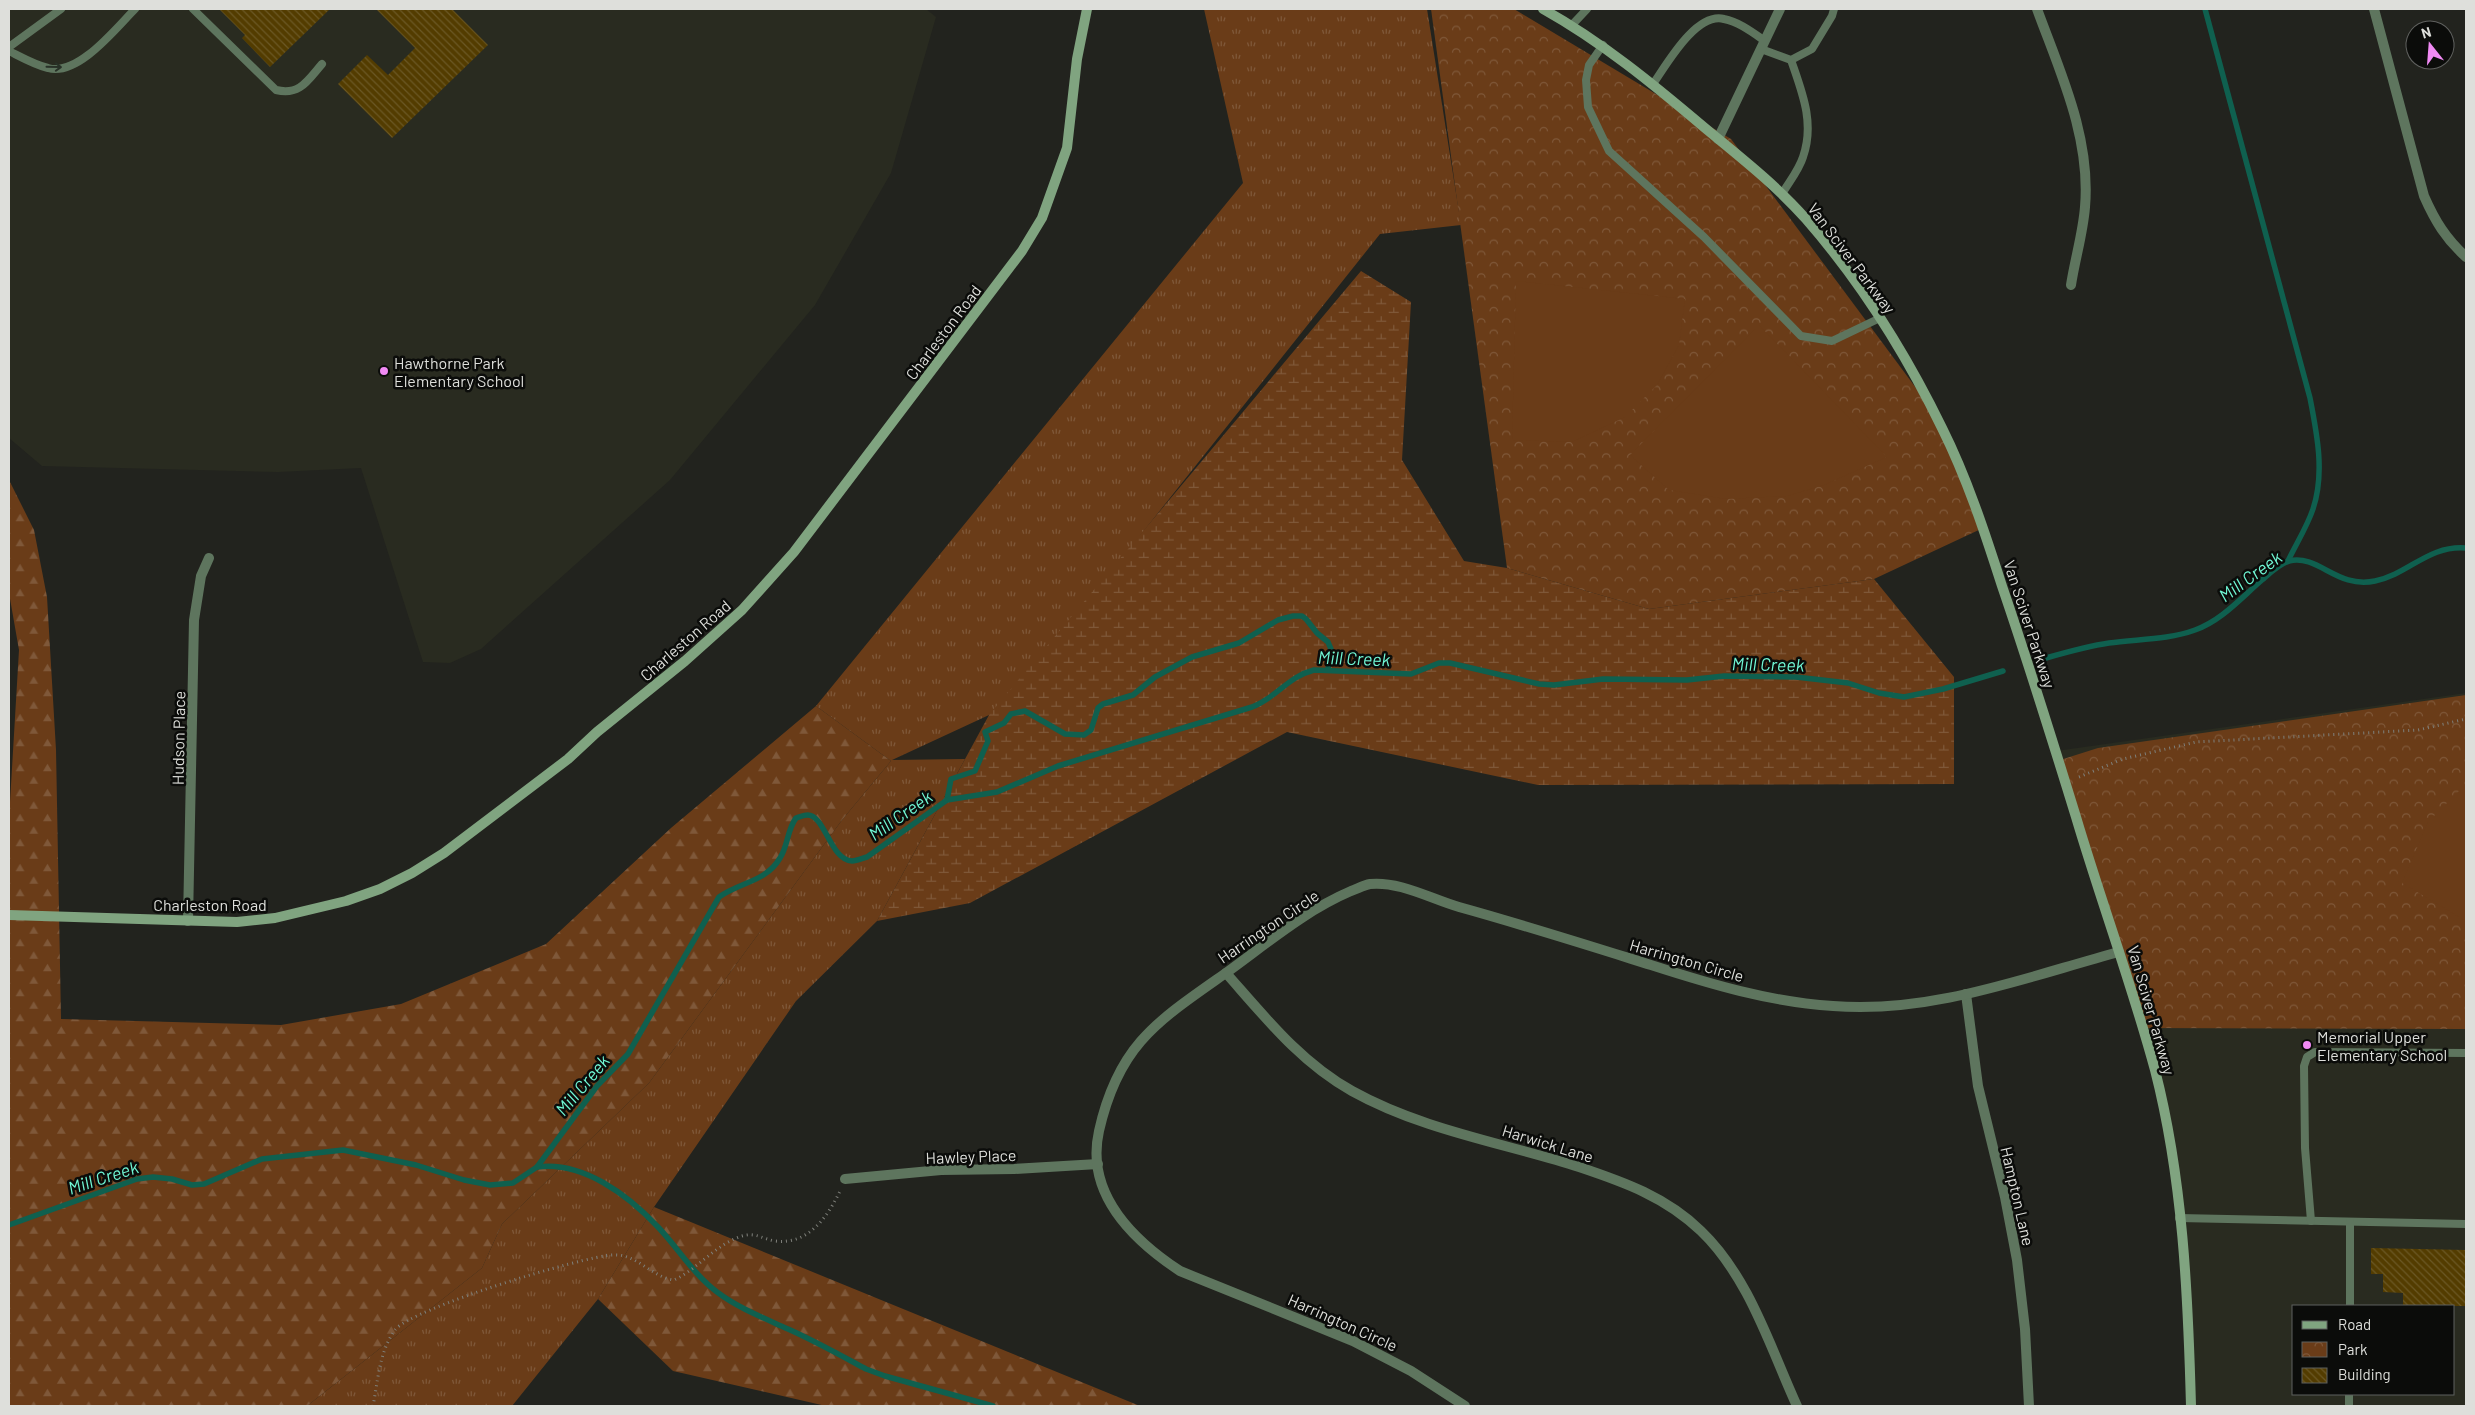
<svg xmlns="http://www.w3.org/2000/svg" width="2475" height="1415" font-family="Barlow,sans-serif">
<defs>
<pattern id="grass-tufts" width="24" height="20" patternUnits="userSpaceOnUse" patternTransform="scale(1.25)"><rect width="24" height="20" fill="#6a3c18"/><path d="M3 7l-1-3M5 7V3M7 7l1-3M15 17l-1-3M17 17v-4M19 17l1-3" fill="none" stroke="#7f5839"/></pattern>
<pattern id="forest-firs" width="22" height="20" patternUnits="userSpaceOnUse" patternTransform="scale(1.25)"><rect width="22" height="20" fill="#6a3c18"/><path d="M5 1l3.5 6h-7zM16 11l3.5 6h-7z" fill="#7f5839"/></pattern>
<pattern id="wetland-marsh" width="20" height="14" patternUnits="userSpaceOnUse" patternTransform="scale(1.25)"><rect width="20" height="14" fill="#6a3c18"/><path d="M1 5h8M5 5V1M11 12h8M15 12V8" fill="none" stroke="#7f5839"/></pattern>
<pattern id="park-crowns" width="20" height="18" patternUnits="userSpaceOnUse" patternTransform="scale(1.25)"><rect width="20" height="18" fill="#6a3c18"/><path d="M2 6a3 3 0 1 1 6 0M12 15a3 3 0 1 1 6 0" fill="none" stroke="#7f5839"/></pattern>
<pattern id="building-back-hatch" width="6" height="6" patternUnits="userSpaceOnUse" patternTransform="scale(1.25)"><rect width="6" height="6" fill="#533c00"/><path d="M-1 5l2 2M0 0l6 6M5-1l2 2" fill="none" stroke="#6b5825"/></pattern>
</defs>
<rect width="100%" height="100%" fill="#22231e"/>
<g fill="#292b20" fill-rule="evenodd">
<path d="M9,9h917l10,8 -45,156 -76,132 -145,175 -189,169 -31,14 -27,-1 -62,-194 -83,4 -236,-6 -33,-28z"/>
<path d="M2466,693v713h-277v-86l-25,-207 -108,-362zM2294,1306h160v88h-160z"/>
</g>
<path fill="url(#grass-tufts)" d="M1204,9h223l34,216 -81,9 -378,475 -110,51 73,-1 -88,162 -81,80 -142,206 -56,92 -86,107h-205l175,-138 20,-44 147,-141 193,-263 49,-59 -75,-55 427,-523z"/>
<g fill="url(#forest-firs)">
<path d="M9,480l25,50 13,67 9,153 5,269 220,6 120,-21 145,-60 125,-116 145,-122 75,55 -49,59 -193,263 -147,141 -20,44 -175,138h-298v-587l10,-169 -10,-57z"/>
<path d="M654,1207l486,199h-314l-153,-35 -75,-72z"/>
</g>
<path fill="url(#wetland-marsh)" d="M1361,271l50,31 -9,158 62,101 43,7 142,41 225,-30 80,98v107l-416,1 -251,-53 -317,171 -93,18 112,-206z"/>
<g fill="url(#park-crowns)">
<path d="M1431,9h83l217,130 211,284 41,105 -109,51 -225,30 -142,-41z"/>
<path d="M2466,695v334l-324,-1 -85,-267 41,-13z"/>
</g>
<g fill="#6a3c18">
<path d="M1516,281l169,18 -6,46 -22,40 -32,32 -53,25 -60,-2z"/>
<path d="M1759,325l128,132 -63,28 -37,11 -61,3 -57,-9 -39,-35z"/>
<path d="M2466,784v137l-64,-38 26,-61z"/>
</g>
<g fill="none" stroke-linecap="round" stroke-linejoin="round">
<g stroke="#0f604f" stroke-width="5.5">
<path d="M2205,9l105,389c7,36 15,75 3,111 -6,18 -17,35 -25,52"/>
<path d="M2046,658c21,-6 42,-12 63,-15 28,-4 59,-3 86,-13 26,-9 46,-32 67,-50 7,-6 17,-16 27,-19 30,-7 47,28 86,20 34,-7 53,-36 91,-33"/>
<path d="M947,800l4,-21 24,-8 13,-30 -3,-9 19,-9 7,-9 14,-3 40,23 19,1 7,-5 7,-22 5,-4 30,-9 22,-18 37,-20 47,-14 39,-23 15,-4h9l4,3 11,14 11,9 3,7 -3,20"/>
<path d="M537,1167c46,-6 91,28 121,60 20,21 36,48 59,65 21,16 47,26 71,37 27,12 52,26 78,40l19,7 108,30"/>
<path d="M9,1225l128,-46 16,-2 19,2 20,6 12,-1 58,-25 81,-9 73,15 48,15 26,5 23,-2 24,-16 60,-81 31,-32 91,-157c21,-15 47,-15 61,-39 8,-12 7,-28 16,-40 3,-1 8,-3 11,-3 18,-1 23,45 45,46 5,0 11,-3 15,-4l80,-57 50,-8 61,-26 194,-59c26,-10 35,-30 62,-37l97,4 28,-11h11l89,21 15,1 49,-6 84,1 37,-4 72,1 52,6 31,10 25,4 39,-8 60,-18"/>
</g>
</g>
<g fill="url(#building-back-hatch)">
<path d="M219,9h111l-60,58 -28,-29 3,-3z"/>
<path d="M376,9h76l36,36 -96,93 -54,-54 29,-29 21,20 27,-27z"/>
<path d="M2371,1248l95,2v56h-63v-13l-20,-1v-18h-12z"/>
</g>
<g fill="none" stroke-linecap="round" stroke-linejoin="round">
<g stroke="#7f807b" stroke-width="3" stroke-dasharray="1 4" stroke-linecap="butt">
<path d="M2079,777l44,-18 73,-17 222,-12 48,-11"/>
<path d="M373,1406c5,-25 6,-54 22,-76 15,-21 188,-74 218,-75 23,-2 40,23 61,25 24,-11 42,-36 68,-44 13,-4 21,3 33,5 33,4 52,-23 65,-50"/>
</g>
<g stroke="#5e755e" stroke-width="8">
<path d="M193,9l83,81c24,6 32,-10 46,-26"/>
<path d="M1572,25l15,-16"/>
<path d="M1603,45l-14,20 -3,15 2,27 21,44 95,86 97,99 31,5 48,-23"/>
<path d="M9,47l52,-38"/>
<path d="M1761,49l30,11 21,-11 20,-33 2,-7"/>
<path d="M9,51c12,6 26,14 39,17 30,9 69,-41 87,-59"/>
<path d="M1653,84c14,-20 43,-72 71,-65 15,3 28,13 41,22"/>
<path d="M1782,194c7,-12 17,-24 21,-37 12,-34 -1,-65 -12,-97"/>
<path d="M2179,1218l287,6"/>
<path d="M2311,1221l-6,-73 -1,-82 3,-9 8,-5 151,1"/>
<path d="M2350,1306v-84"/>
<path d="M2349,1406v-12"/>
</g>
<g stroke="#5e755e" stroke-width="10">
<path d="M2037,9c23,63 54,128 48,198 -2,26 -10,52 -14,78"/>
<path d="M2374,9l50,187c11,25 22,43 42,61"/>
<path d="M1718,139l62,-130"/>
<path d="M188,921l6,-301 7,-44 8,-18"/>
<path d="M1226,973c38,43 75,90 126,118 70,39 152,52 227,76 45,15 87,30 122,64 48,46 69,116 96,175"/>
<path d="M1966,994l12,92 27,111 12,63 8,69 4,77"/>
<path d="M845,1179l96,-9 73,-1 84,-5"/>
<path d="M1465,1406l-54,-35 -58,-30 -173,-70c-47,-31 -95,-78 -81,-140 19,-85 57,-109 124,-156 42,-30 81,-64 128,-84 6,-2 13,-6 19,-7 30,-3 61,15 89,23 65,18 128,38 192,58 59,19 119,37 182,41 98,8 193,-29 286,-54"/>
</g>
<g stroke="#80a480" stroke-width="10">
<path d="M1543,9c59,33 110,75 162,119 35,29 71,57 101,91 55,63 100,135 136,209 25,50 43,105 60,158 26,76 50,153 74,231 25,84 56,168 79,253 28,109 33,224 36,336"/>
<path d="M9,915l228,7 38,-4 71,-17 34,-12 32,-16 32,-20 124,-94 29,-27 88,-71 57,-51 52,-58 228,-301 20,-33 25,-70 10,-89 10,-50"/>
</g>
</g>
<defs><path id="oneway-shaft" d="M-6 0H5M1.5-3L5.5 0L1.5 3" fill="none" stroke-width="1.6" stroke-linecap="round" stroke-linejoin="round" transform="scale(1.25)"/></defs>
<use stroke="#283127" href="#oneway-shaft" transform="translate(54 67) rotate(1)"/>
<g fill="#f18af4" stroke="#0b0c0a" stroke-width="2">
<circle cx="384" cy="371" r="5"/>
<circle cx="2307" cy="1045" r="5"/>
</g>
<g text-anchor="middle" dominant-baseline="central" stroke-width="5" stroke-linejoin="round" paint-order="stroke">
<g font-size="16" fill="#dedfdb" stroke="#0b0c0a">
<text transform="translate(1852 258) rotate(53)">Van Sciver Parkway</text>
<text transform="translate(943 332) rotate(-53)">Charleston Road</text>
<text transform="translate(2030 624) rotate(72)">Van Sciver Parkway</text>
<text transform="translate(685 640) rotate(-41)">Charleston Road</text>
<text transform="translate(178 738) rotate(-89)">Hudson Place</text>
<text x="210" y="904">Charleston Road</text>
<text transform="translate(1268 926) rotate(-34)">Harrington Circle</text>
<text transform="translate(1687 960) rotate(16)">Harrington Circle</text>
<text transform="translate(2152 1010) rotate(74)">Van Sciver Parkway</text>
<text transform="translate(1548 1143) rotate(17)">Harwick Lane</text>
<text transform="translate(971 1156) rotate(-2)">Hawley Place</text>
<text transform="translate(2018 1196) rotate(77)">Hampton Lane</text>
<text transform="translate(1343 1322) rotate(24)">Harrington Circle</text>
</g>
<g font-size="16" fill="#dedfdb" stroke="#0b0c0a" text-anchor="start">
<text x="394" y="362">Hawthorne Park<tspan x="394" dy="18">Elementary School</tspan></text>
<text x="2317" y="1036">Memorial Upper<tspan x="2317" dy="18">Elementary School</tspan></text>
</g>
<g font-size="18" font-style="italic" fill="#70f6d4" stroke="#0b0c0a">
<text transform="translate(2250 576) rotate(-36)">Mill Creek</text>
<text transform="translate(1354 658) rotate(2)">Mill Creek</text>
<text transform="translate(1768 664) rotate(1)">Mill Creek</text>
<text transform="translate(900 815) rotate(-35)">Mill Creek</text>
<text transform="translate(582 1085) rotate(-50)">Mill Creek</text>
<text transform="translate(103 1177) rotate(-18)">Mill Creek</text>
</g>
</g>
<rect width="2475" height="1415" fill="none" stroke="#dedfdb" stroke-width="20"/>
<rect x="2292" y="1305" width="162" height="90" fill="#0b0c0a" stroke="#5f605e"/>
<rect x="2302" y="1321" width="25" height="8" fill="#80a480" stroke="#5f605e"/>
<text x="2338" y="1330" font-size="15" fill="#dedfdb">Road</text>
<rect x="2302" y="1342" width="25" height="15" fill="url(#park-crowns)" stroke="#5f605e"/>
<text x="2338" y="1355" font-size="15" fill="#dedfdb">Park</text>
<rect x="2302" y="1368" width="25" height="15" fill="url(#building-back-hatch)" stroke="#5f605e"/>
<text x="2338" y="1380" font-size="15" fill="#dedfdb">Building</text>
<g transform="translate(2430 45) rotate(343)"><circle r="24" fill="#0b0c0a" stroke="#5f605e"/>
<path d="M0-4L9 19L0 12L-9 19Z" fill="#f18af4"/>
<text y="-8" font-size="14" font-weight="bold" text-anchor="middle" fill="#dedfdb">N</text>
</g>
</svg>
